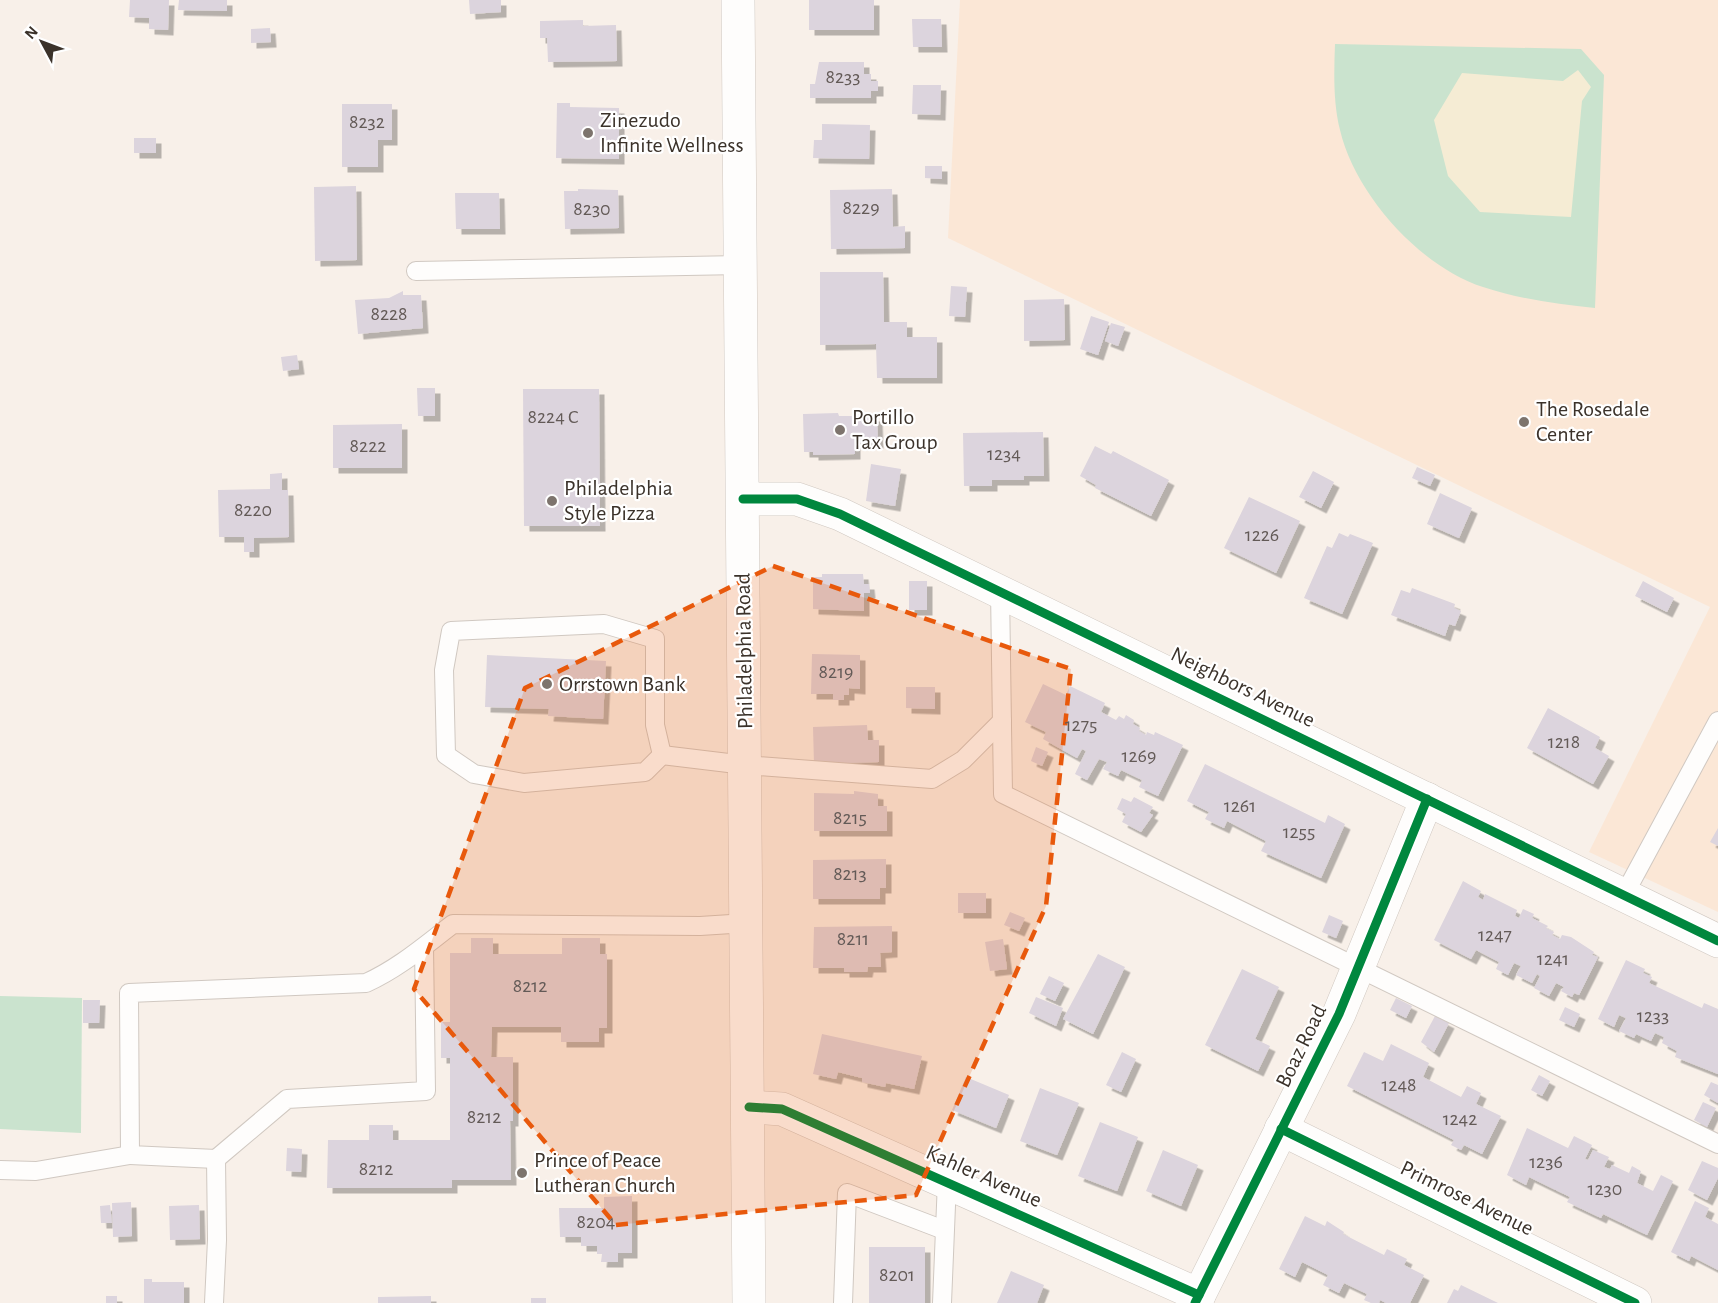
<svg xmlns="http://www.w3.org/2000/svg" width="1718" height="1303" font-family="'Alegreya Sans',sans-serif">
<defs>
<filter id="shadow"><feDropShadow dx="5.5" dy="5.5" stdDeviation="0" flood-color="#0004"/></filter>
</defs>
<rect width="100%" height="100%" fill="#f8f0e9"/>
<path fill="#fbe7d6" d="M960,0h758v912l-129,-60 121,-245 -762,-369z"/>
<g fill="#cae3ce">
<path d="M1335,44l246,5 23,26 -9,233c-38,-4 -76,-9 -112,-21 -63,-20 -128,-93 -143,-157 -7,-28 -6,-58 -5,-86z"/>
<path d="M0,996l82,2 -1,135 -81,-4z"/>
</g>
<path fill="#f5ecd4" d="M1578,70l13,17 -9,14 -11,116 -91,-5 -32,-36 -14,-56 28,-47 101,8z"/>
<g fill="#dcd4dd" filter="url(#shadow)">
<path d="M130,0h39l-1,30 -19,-1v-11l-20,-1z"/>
<path d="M179,0h48v11l-49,-1z"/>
<path d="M469,0h32v12l-31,2z"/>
<rect x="809" y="0" width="65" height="30"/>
<path d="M912,19h29l1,28h-29z"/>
<path d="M583,20v6l33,-1 1,36 -69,1 -1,-24h-7v-17z"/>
<path d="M270,28l1,14 -20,1v-14z"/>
<path d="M819,62h45v12h7v7h7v10h-7v7h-61v-14h5z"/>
<path d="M913,85h28l-1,30 -28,-1z"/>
<path d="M557,103h13v4l49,1v51l-63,-1z"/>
<path d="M342,104h50v36h-14v27h-36z"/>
<path d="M822,124l48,1 -1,34 -56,-1 1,-18h8z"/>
<rect x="134" y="138" width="22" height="15"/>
<path d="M925,166h17v13l-17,-1z"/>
<path d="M356,186l1,74 -42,1 -1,-74z"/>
<path d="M578,189l40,1 1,38 -54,1 -1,-38h14z"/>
<path d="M892,189l1,38 12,-1v22l-74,1 -1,-59z"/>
<path d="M455,193h44l1,36h-44z"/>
<path d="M820,272h63l1,50h23v15h30v41h-60l-1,-34 -56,1z"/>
<path d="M951,286l16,1 -2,30 -16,-1z"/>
<path d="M403,291v4h18l2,33 -65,6 -3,-34 34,-2z"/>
<path d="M1064,299l1,41 -41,1v-41z"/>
<path d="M1091,316l18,6 -11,33 -18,-6z"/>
<path d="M1111,323l14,4 -7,19 -13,-5z"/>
<path d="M297,355l2,14 -16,2 -2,-14z"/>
<path d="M417,388h18v28h-17z"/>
<path d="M523,389h76l1,137h-76z"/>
<path d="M838,413l1,3h38l1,27h-23v11l-42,1v-3h-9l-1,-38z"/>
<path d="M402,424v44h-69v-43z"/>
<path d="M1043,432l1,44h-20v4h-32v6h-28l-1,-53z"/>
<path d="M1095,446l16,8 2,-3 56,29 -18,36 -56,-28 1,-3 -16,-9z"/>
<path d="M871,464l30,5 -6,37 -29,-5z"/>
<path d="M1417,467l18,8 -5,11 -18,-8z"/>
<path d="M1313,471l21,11 -13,26 -22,-11z"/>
<path d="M282,473v17h6l1,47 -35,1v14h-10v-15h-25l-1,-47 52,-1v-15z"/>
<path d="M1440,493l32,15 -13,30 -32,-14z"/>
<path d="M1249,497l51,24 -24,52 -52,-25z"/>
<path d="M1339,533l9,4 2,-3 23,9 -31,71 -38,-16 23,-52 5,2z"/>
<path d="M822,574h41l1,10h5l1,9h-6v18l-51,-2v-32h9z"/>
<rect x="909" y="581" width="18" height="29"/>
<path d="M1643,581l31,17 -7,14 -32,-16z"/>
<path d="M1412,588l43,16 -1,4 7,3 -6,15 -6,-2 -4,12 -54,-21 10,-25 9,3z"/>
<path d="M812,654l48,1v34l-11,-1v7h-5v5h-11v-6h-22z"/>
<path d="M487,655l119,6 -3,58 -55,-3 1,-7 -64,-2z"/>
<path d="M1043,684l23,11 4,-9 35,17 -4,9 15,8 3,-4 5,3 2,-4 8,5 -1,4 7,4 -1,3 7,4 1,-3 7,3 1,-3 28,13 -25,51 -19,-9 3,-7 -21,-10 -3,6 -15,-7 4,-7 -8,-3 -12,21 -12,-6 11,-23 -4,-2 -5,9 -34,-19 3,-7 -21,-10z"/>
<path d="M906,687h29v22l-29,-1z"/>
<path d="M1548,708l52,29 -5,11 14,8 -16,28 -66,-36z"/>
<path d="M867,725l1,15h11v22l-65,2 -1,-37z"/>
<path d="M1036,747l12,5 -6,14 -11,-5z"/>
<path d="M1205,764l120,59 3,-8 17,9 -24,54 -60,-27 5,-10 -39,-20 -3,7 -19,-9 4,-7 -22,-11z"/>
<path d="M854,791l24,3v12h9v25h-73v-38l40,1z"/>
<path d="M1134,797l19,10 -4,6 4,2 -12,17 -19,-10 4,-8 -9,-5 5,-11 9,4z"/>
<path d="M1718,828v18l-8,-4z"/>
<path d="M886,859v29h-6v11h-67v-39z"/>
<path d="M1463,881l18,10 -3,6 5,3 2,-6 32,16 -2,6 4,2 4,-9 11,5 -2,4 16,8 -2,2 8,4 -2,3 8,4 2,-4 9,2 23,15 -2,3 6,2 -19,38 -5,-2 -2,4 -11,-6 3,-4 -8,-4 -7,13 -15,-8 6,-12 -3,-2 -5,9 -16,-8 5,-9 -7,-3 -6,12 -12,-6 3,-7 -23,-12 -5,9 -37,-19z"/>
<rect x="958" y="893" width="28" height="20"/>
<path d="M1010,912l15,6 -6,13 -15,-6z"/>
<path d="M1329,915l14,6 -7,17 -14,-6z"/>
<path d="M892,926v26l-12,1 1,14h-13l-1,5h-23v-4h-31l1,-41z"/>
<path d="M471,938h22v16h69v-16h38v16h7v74h-8v14h-38v-15h-69l-1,30h22v64h-3l1,59h-59v8h-125l1,-48h41v-15h24v15h57v-82h-9v-36h9v-69h21z"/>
<path d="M1003,939l4,30 -17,2 -5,-29z"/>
<path d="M1098,954l27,13 -32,67 -30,-15z"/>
<path d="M1626,960l19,9 -2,4 9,4 -3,6 53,25 2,-5 14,6v65l-43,-17 2,-6 -15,-8 2,-6 -9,-4 -4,8 -15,-7 -2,4 -15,-7 7,-13 -7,-3 -5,12 -16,-8z"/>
<path d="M1242,969l37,18 -24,52 15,7 -12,25 -53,-26z"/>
<path d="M1049,976l15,7 -9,18 -15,-7z"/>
<path d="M1036,997l27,11 -7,18 -27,-13z"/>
<path d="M1396,998l16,8 -6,12 -16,-8z"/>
<path d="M83,1000h17l-1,23h-16z"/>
<path d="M1565,1007l15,7 -6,13 -15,-7z"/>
<path d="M1435,1016l14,7 -15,29 -13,-10z"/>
<path d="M822,1034l100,22 -8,33 -28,-6 -1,4 -23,-5v-4l-24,-6 -2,7 -23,-5z"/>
<path d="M1391,1044l38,19 -6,14 38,20 6,-11 14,7 -5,11 25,12 -19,38 -18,-9 -3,5 -10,-5 3,-5 -107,-54 17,-34 19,9z"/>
<path d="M1122,1052l14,7 -15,33 -15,-7z"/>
<path d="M1539,1075l11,6 -8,15 -11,-6z"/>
<path d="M966,1077l43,18 -13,33 -44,-18z"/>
<path d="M1711,1082l7,3v18l-14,-8z"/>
<path d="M1040,1088l39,15 -22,52 -37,-14z"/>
<path d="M1703,1102l13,6 -9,19 -13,-7z"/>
<path d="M1100,1122l38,15 -21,54 -39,-15z"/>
<path d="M1527,1128l41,20 6,-12 18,9 -7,14 3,1 5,-10 16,7 -5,10 6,2 2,-4 17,8 3,-7 9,5 -4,12 16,8 8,-16 12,6 -26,54 -44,-21 -2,4 -34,-16 3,-5 -41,-20 -3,8 -19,-10z"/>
<path d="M287,1148l15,1 -1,23 -15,-1z"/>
<path d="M1163,1150l35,15 -17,41 -35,-15z"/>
<path d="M1702,1161l16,7v10l-11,22 -19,-10z"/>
<path d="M632,1196v57h-14v9h-17l1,-8h-5v-8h-16v-9h-21l-1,-29h45v-11z"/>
<path d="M1695,1201l14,7 -4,9 13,7v46l-27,-14 -2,5 -18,-9z"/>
<path d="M131,1202l1,34 -19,1 -1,-34z"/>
<path d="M110,1205l2,18h-11l-1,-17z"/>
<path d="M199,1205l1,34 -30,1 -1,-34z"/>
<path d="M1305,1216l20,10 2,-5 17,11 -1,2 41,21 3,-6 20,10 -3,6 20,10 -14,28h-24l-6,-3 -1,3h-8l-7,-3 3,-6 -23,-11 -5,10 -16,-8 5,-10 -26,-13 -7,15 -16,-8z"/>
<rect x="869" y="1247" width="56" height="56"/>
<path d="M1011,1271l33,14 -7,18h-40z"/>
<path d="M144,1279h8v3h32v21h-40z"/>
<path d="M1461,1285l37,18h-51l7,-14 4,2z"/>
<rect x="106" y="1296" width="11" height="7"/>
<path d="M431,1296v7h-53v-6z"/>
<rect x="531" y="1298" width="15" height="5"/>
</g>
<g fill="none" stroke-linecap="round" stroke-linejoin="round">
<defs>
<g id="lane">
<path d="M416,271l325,-6"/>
<path d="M1000,590l3,204 715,350"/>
<path d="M604,624l51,15v86l7,30 -17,17 -121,11 -50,-9 -28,-19 -2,-85 7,-39z"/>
<path d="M662,755l83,10 187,14 31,-19 39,-39"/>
<path d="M1624,895l94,-174"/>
<path d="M424,947l2,144 -139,8 -71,60 -86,-4 -1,-162 237,-10c33,-15 58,-37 87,-59l247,2 47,-3"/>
<path d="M0,1170l36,1 94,-16"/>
<path d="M214,1303l3,-63 -1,-81"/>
<path d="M843,1303l4,-110 97,37"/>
<path d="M942,1303l5,-122"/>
</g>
<g id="street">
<path d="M743,499h54l43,15 878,427"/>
<path d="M749,1107l33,2 417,186"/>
<path d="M1281,1129l354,174"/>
<path d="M1195,1303l144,-289 88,-215"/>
</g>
<path id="secondary" d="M738,0l11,1303"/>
</defs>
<use href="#lane" stroke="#d0c8c1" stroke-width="20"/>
<use href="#street" stroke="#d0c8c1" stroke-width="34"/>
<use href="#secondary" stroke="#d0c8c1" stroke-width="34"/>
<use href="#lane" stroke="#fefdfc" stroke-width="18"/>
<use href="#street" stroke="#fefdfc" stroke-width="33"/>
<use href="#secondary" stroke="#fefdfc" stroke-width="33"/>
<defs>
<g id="cycleway">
<path d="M743,499h54l43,15 878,427"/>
<path d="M749,1107l33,2 417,186"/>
<path d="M1281,1129l354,174"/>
<path d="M1195,1303l144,-289 88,-215"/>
</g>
</defs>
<use href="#cycleway" stroke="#fff" stroke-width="13"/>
<use href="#cycleway" stroke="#00873e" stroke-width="9"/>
</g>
<path fill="#e8590c" fill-opacity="0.2" stroke="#e8590c" stroke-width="4.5" stroke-dasharray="12 8" stroke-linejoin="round" d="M773,566l298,103 -25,237 -130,289 -300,30 -202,-236 111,-301z"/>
<g fill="#7d746d" stroke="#fff" stroke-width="2">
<circle cx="588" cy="133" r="6"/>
<circle cx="1524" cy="422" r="6"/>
<circle cx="840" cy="430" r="6"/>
<circle cx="552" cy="501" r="6"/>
<circle cx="547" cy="684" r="6"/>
<circle cx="522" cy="1173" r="6"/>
</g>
<g text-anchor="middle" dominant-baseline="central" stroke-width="4.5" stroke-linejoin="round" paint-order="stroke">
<g font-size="20" fill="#635a57">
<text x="843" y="77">8233</text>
<text x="367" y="122">8232</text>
<text x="861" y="208">8229</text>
<text x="592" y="209">8230</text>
<text x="389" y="314">8228</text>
<text x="553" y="417">8224 C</text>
<text x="368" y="446">8222</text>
<text x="1004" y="454">1234</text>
<text x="253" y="510">8220</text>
<text x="1262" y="535">1226</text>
<text x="836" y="672">8219</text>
<text x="1081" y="725">1275</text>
<text x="1564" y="742">1218</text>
<text x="1139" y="756">1269</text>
<text x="1240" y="806">1261</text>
<text x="850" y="818">8215</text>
<text x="1299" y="832">1255</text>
<text x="850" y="874">8213</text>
<text x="1495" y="935">1247</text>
<text x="853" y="939">8211</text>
<text x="1553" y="959">1241</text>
<text x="530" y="986">8212</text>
<text x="1653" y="1016">1233</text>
<text x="1399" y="1085">1248</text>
<text x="484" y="1117">8212</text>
<text x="1460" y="1119">1242</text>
<text x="1546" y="1162">1236</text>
<text x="376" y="1169">8212</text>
<text x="1605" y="1189">1230</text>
<text x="596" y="1222">8204</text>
<text x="897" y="1275">8201</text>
</g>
<g font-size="22" fill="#3b322a" stroke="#fff" text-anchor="start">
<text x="600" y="120">Zinezudo<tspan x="600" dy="25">Infinite Wellness</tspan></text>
<text x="1536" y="409">The Rosedale<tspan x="1536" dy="25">Center</tspan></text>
<text x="852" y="417">Portillo<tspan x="852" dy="25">Tax Group</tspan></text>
<text x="564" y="488">Philadelphia<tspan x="564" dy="25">Style Pizza</tspan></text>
<text x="559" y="684">Orrstown Bank</text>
<text x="534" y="1160">Prince of Peace<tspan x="534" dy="25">Lutheran Church</tspan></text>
</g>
<g font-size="22" fill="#3b322a" stroke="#fff">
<text transform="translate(744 651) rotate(-91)">Philadelphia Road</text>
<text transform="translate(1243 687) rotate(26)">Neighbors Avenue</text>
<text transform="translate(1301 1046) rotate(-64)">Boaz Road</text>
<text transform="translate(984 1176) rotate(24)">Kahler Avenue</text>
<text transform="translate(1467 1198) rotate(26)">Primrose Avenue</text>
</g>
</g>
<g transform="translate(42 42) rotate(311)" stroke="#ffffff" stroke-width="4.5" paint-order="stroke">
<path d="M0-4.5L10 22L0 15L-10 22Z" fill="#3b322a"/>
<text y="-9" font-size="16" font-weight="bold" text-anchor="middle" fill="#3b322a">N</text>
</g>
</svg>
